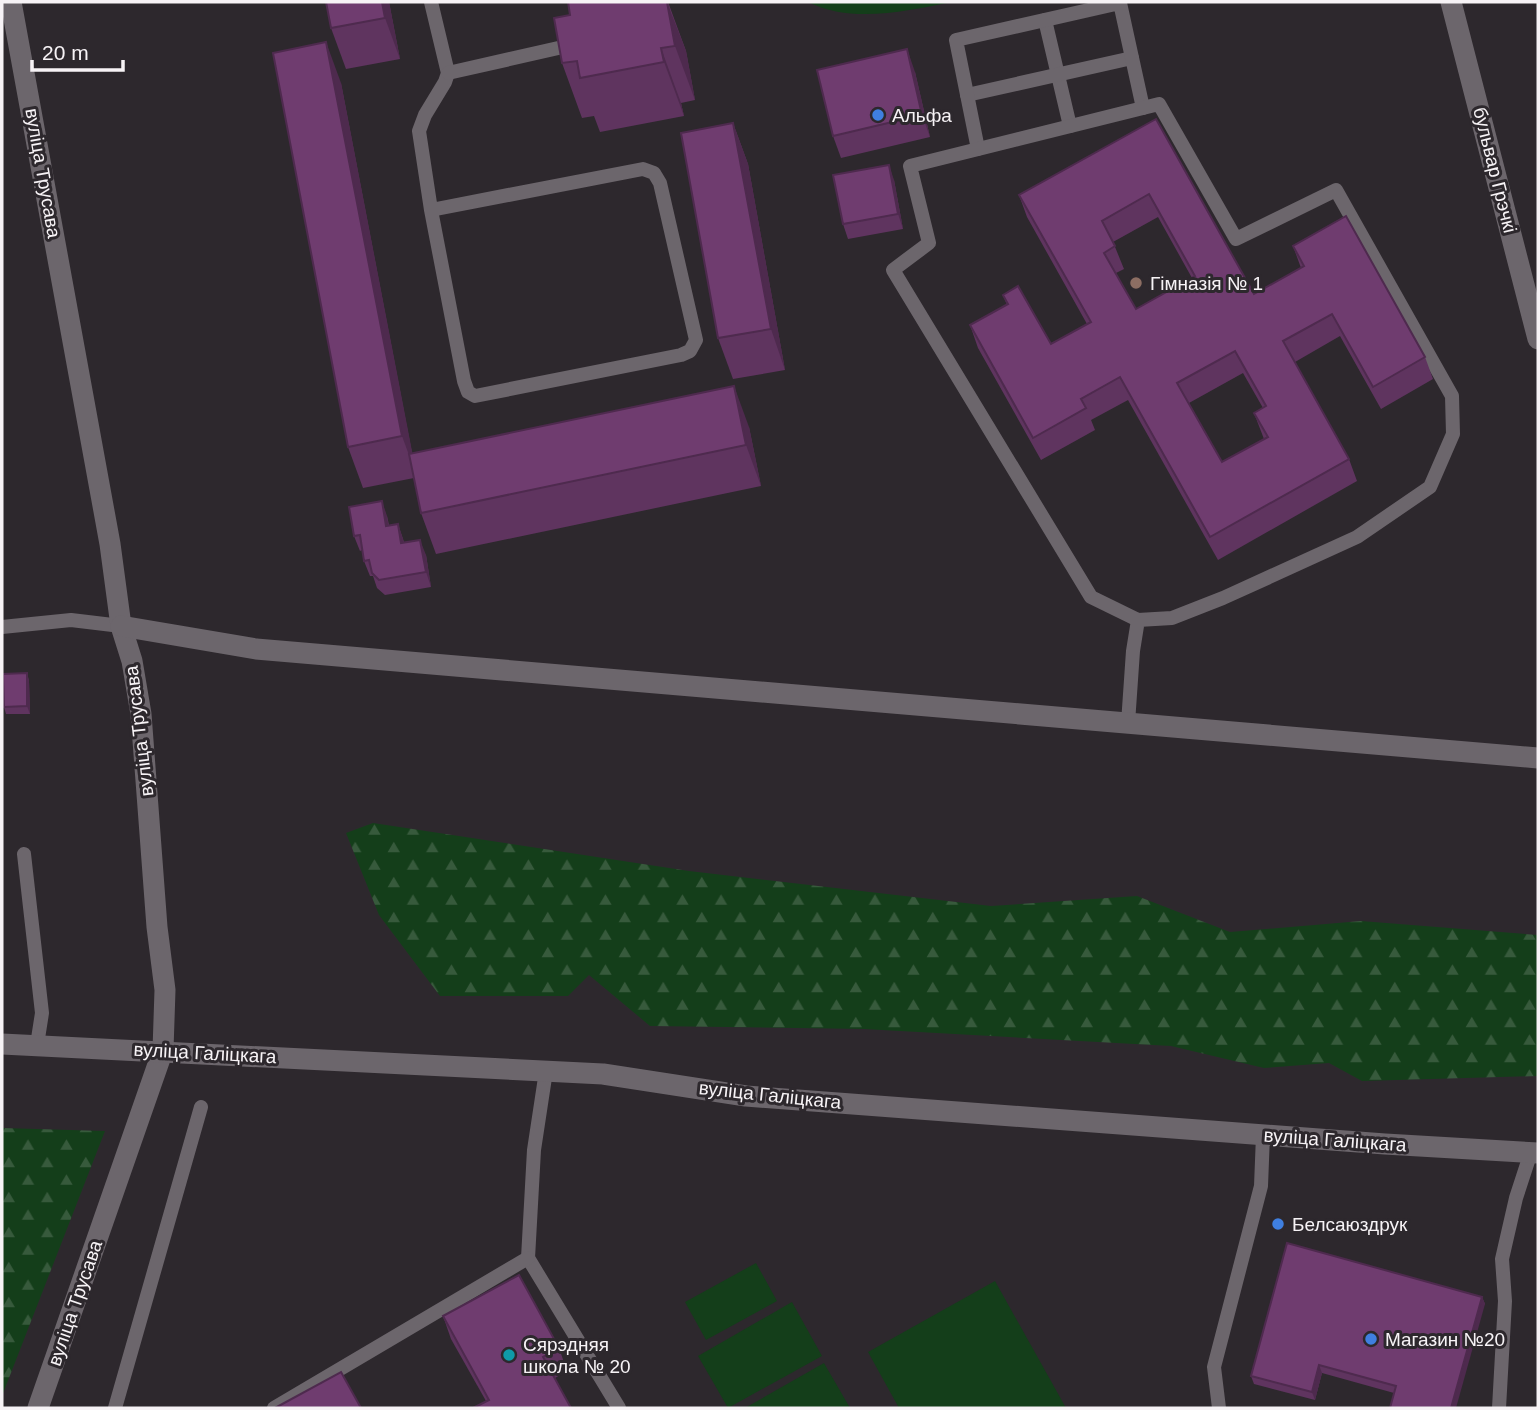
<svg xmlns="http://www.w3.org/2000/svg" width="1540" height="1410" font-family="Arial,sans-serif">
<defs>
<pattern id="forest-firs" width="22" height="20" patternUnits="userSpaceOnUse" patternTransform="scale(1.75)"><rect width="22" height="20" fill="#143e1a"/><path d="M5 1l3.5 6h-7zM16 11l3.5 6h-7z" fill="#375a3c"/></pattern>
</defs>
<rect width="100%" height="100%" fill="#2d282d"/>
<g fill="url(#forest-firs)">
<path d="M373,823l316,48 302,35 146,-10 93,36 131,-11 177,14v141l-176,5 -33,-18 -65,5 -93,-22 -307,-17 -214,-3 -61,-51 -21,21h-128l-61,-81 -33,-82z"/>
<path d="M2,1128l103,3 -103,265z"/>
</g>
<g fill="#143e1a">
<path d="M808,2h144c-47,9 -99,22 -144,0z"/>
<path d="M756,1263l21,38 -71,39 -21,-38z"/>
<path d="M995,1281l71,127h-167l-31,-56z"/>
<path d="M792,1302l30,54 -94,52 -30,-52z"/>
<path d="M824,1363l26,45h-105z"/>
</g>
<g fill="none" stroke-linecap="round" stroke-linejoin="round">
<g stroke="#6c666c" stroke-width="14">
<path d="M431,2l17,71 -3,9 -20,33 -6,16 12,79 33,171 4,11 7,4 206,-41 9,-4 6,-11 -36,-157 -6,-10 -11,-4 -212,41"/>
<path d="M1045,20l25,106"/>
<path d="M448,73l128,-29"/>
<path d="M967,95l165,-37"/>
<path d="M978,149l-22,-109 164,-37 23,105"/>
<path d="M2,627l69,-7 50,6"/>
<path d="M1128,723l5,-72 5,-31 -47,-23 -198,-327 36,-27 -19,-77 249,-62 77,135 100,-49 116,206 1,38 -23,53 -73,50 -134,61 -51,20 -34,2"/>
<path d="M24,854l18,159 -5,32"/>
<path d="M546,1071l-12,79 -6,108 91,150"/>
<path d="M115,1408l86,-301"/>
<path d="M274,1408l254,-150"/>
<path d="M1219,1408l-5,-41 47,-181 2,-51"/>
<path d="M1499,1408l6,-107 -3,-42 14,-61 15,-46"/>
</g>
<g stroke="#6c666c" stroke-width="21">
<path d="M11,2l99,542 11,82 11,35 9,53 16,213 8,63 -2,60 -125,358"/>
<path d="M1451,2l87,337"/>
<path d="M121,626l135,23 1282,109"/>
<path d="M2,1044l601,30 143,22 639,48 153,9"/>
</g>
</g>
<g fill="#5f345f" fill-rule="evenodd">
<path d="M389,2l11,57 -54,10 -15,-41z"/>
<path d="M668,2l18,49 9,49 -14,3 3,13 -84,16 -6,-16 -12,2 -20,-55 8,-48z"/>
<path d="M915,72l15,65 -89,21 -8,-22z"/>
<path d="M341,83l71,370 337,-26 12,59 -325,68 -15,-41 -7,-35 -51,10 -15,-41z"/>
<path d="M1156,119l98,175 47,-26 -8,-22 132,111 8,22 -52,30 -41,-73 -45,26 54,97 8,22 -139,79 -90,-160 -37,20 4,10 -54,30 -63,-112 -8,-23 37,-20 -4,-10 48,49 36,-20 -60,-107 -8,-22zM1158,217l34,61 -56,31 -20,-36 8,-4 -11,-27zM1243,373l20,35 -9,5 10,26 -42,23 -33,-59z"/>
<path d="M733,123l15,41 37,206 -52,9 -15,-41z"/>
<path d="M894,180l9,49 -55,10 -5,-15z"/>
<path d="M387,516l2,9 9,-1 6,18 22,13 5,32 -46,8 -8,-7 -4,-12h-3l-6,-15 -2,-11 -2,1 -6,-15z"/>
<path d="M27,673l2,8 1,33h-24l-2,-7z"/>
<path d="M1482,1297l3,7 -91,89 -72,-20 -7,27 -61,-16 -3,-8z"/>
<path d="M443,1316l116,32 8,23 -12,7 -69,23 -35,-62z"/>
</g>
<g fill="#4e2a4e">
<path d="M382,2h7l11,57 -15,-41z"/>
<path d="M667,2l19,49 9,49 -20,-54z"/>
<path d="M326,42l15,41 76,394 -15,-41z"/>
<path d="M661,48l20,55 3,13 -20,-54z"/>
<path d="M907,49l8,23 15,65 -8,-22z"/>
<path d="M733,123l15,41 37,206 -14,-41z"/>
<path d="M889,165l5,15 9,49 -5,-15z"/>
<path d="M734,386l15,41 12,59 -15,-41z"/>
<path d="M382,501l5,15 4,25 -5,-15z"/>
<path d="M398,524l5,15 3,19 -5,-15z"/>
<path d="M420,540l6,15 5,32 -5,-15z"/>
<path d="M27,673l2,8 1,33 -3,-8z"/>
<path d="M1482,1297l3,7 -29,104h-5z"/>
<path d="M1319,1365l3,8 -7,27 -3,-8z"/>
</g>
<g fill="#6f3c6f" stroke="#4e2a4e" stroke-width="2" fill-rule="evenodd">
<path d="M326,2h56l3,16 -54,10z"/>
<path d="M568,2h99l8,44 -14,2 3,14 -84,16 -3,-17 -15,2 -8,-45 16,-3z"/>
<path d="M326,42l76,394 -54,11 -75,-394z"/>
<path d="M907,49l15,66 -89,21 -16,-66z"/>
<path d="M1156,119l98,175 50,-28 -11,-20 53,-30 79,141 -52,30 -41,-73 -49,27 66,118 -139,78 -90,-160 -39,22 5,9 -53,30 -63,-113 38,-21 -5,-9 15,-9 33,58 40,-22 -72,-127zM1149,194l46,82 -59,33 -32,-56 11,-7 -13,-25zM1235,351l31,55 -12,7 14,24 -46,25 -45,-79z"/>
<path d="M733,123l38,206 -53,9 -37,-205z"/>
<path d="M889,165l9,49 -55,10 -10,-49z"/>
<path d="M734,386l12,59 -325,68 -12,-59z"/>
<path d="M382,501l4,25 12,-2 3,19 19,-3 6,32 -47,8 -7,-7 -3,-13 -5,1 -4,-26 -6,1 -5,-29z"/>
<path d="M27,673v33l-23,1 -1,-33z"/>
<path d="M1287,1243l195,54 -31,111h-61l6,-22 -77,-21 -7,27 -61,-16z"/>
<path d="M519,1275l40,73 -16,9 28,51h-98l16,-8 -46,-84z"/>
<path d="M341,1372l20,36h-86z"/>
</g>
<g fill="#3f7fe0" stroke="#2d282d" stroke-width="2.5">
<circle cx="878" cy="115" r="7"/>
<circle cx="1278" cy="1224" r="7"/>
<circle cx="1371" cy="1339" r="7"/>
</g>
<circle fill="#8d6e63" stroke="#2d282d" stroke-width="2.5" cx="1136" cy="283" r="7"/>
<circle fill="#0f9aa8" stroke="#2d282d" stroke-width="2.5" cx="509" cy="1355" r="7"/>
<g text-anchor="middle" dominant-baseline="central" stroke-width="6" stroke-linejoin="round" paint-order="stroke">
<g font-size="19" fill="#f7f3f6" stroke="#2d282d" text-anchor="start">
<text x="892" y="115">Альфа</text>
<text x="1150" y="283">Гімназія № 1</text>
<text x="1292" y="1224">Белсаюздрук</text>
<text x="1385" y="1339">Магазин №20</text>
<text x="523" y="1344">Сярэдняя<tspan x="523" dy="22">школа № 20</tspan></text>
</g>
<g font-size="19" fill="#f7f3f6" stroke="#2d282d">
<text transform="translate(1495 170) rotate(76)">бульвар Грэчкі</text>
<text transform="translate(43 173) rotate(80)">вуліца Трусава</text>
<text transform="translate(139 731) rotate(-97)">вуліца Трусава</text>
<text transform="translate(205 1053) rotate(3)">вуліца Галіцкага</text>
<text transform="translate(770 1095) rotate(6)">вуліца Галіцкага</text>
<text transform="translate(1335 1140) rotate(4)">вуліца Галіцкага</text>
<text transform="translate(75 1303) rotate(-71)">вуліца Трусава</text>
</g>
</g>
<rect width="1540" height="1410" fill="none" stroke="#f7f3f6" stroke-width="7"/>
<path d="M32 60v10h91v-10" fill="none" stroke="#f7f3f6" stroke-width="3.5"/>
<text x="42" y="60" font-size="21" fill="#f7f3f6" stroke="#2d282d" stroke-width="5" paint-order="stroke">20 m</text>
</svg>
